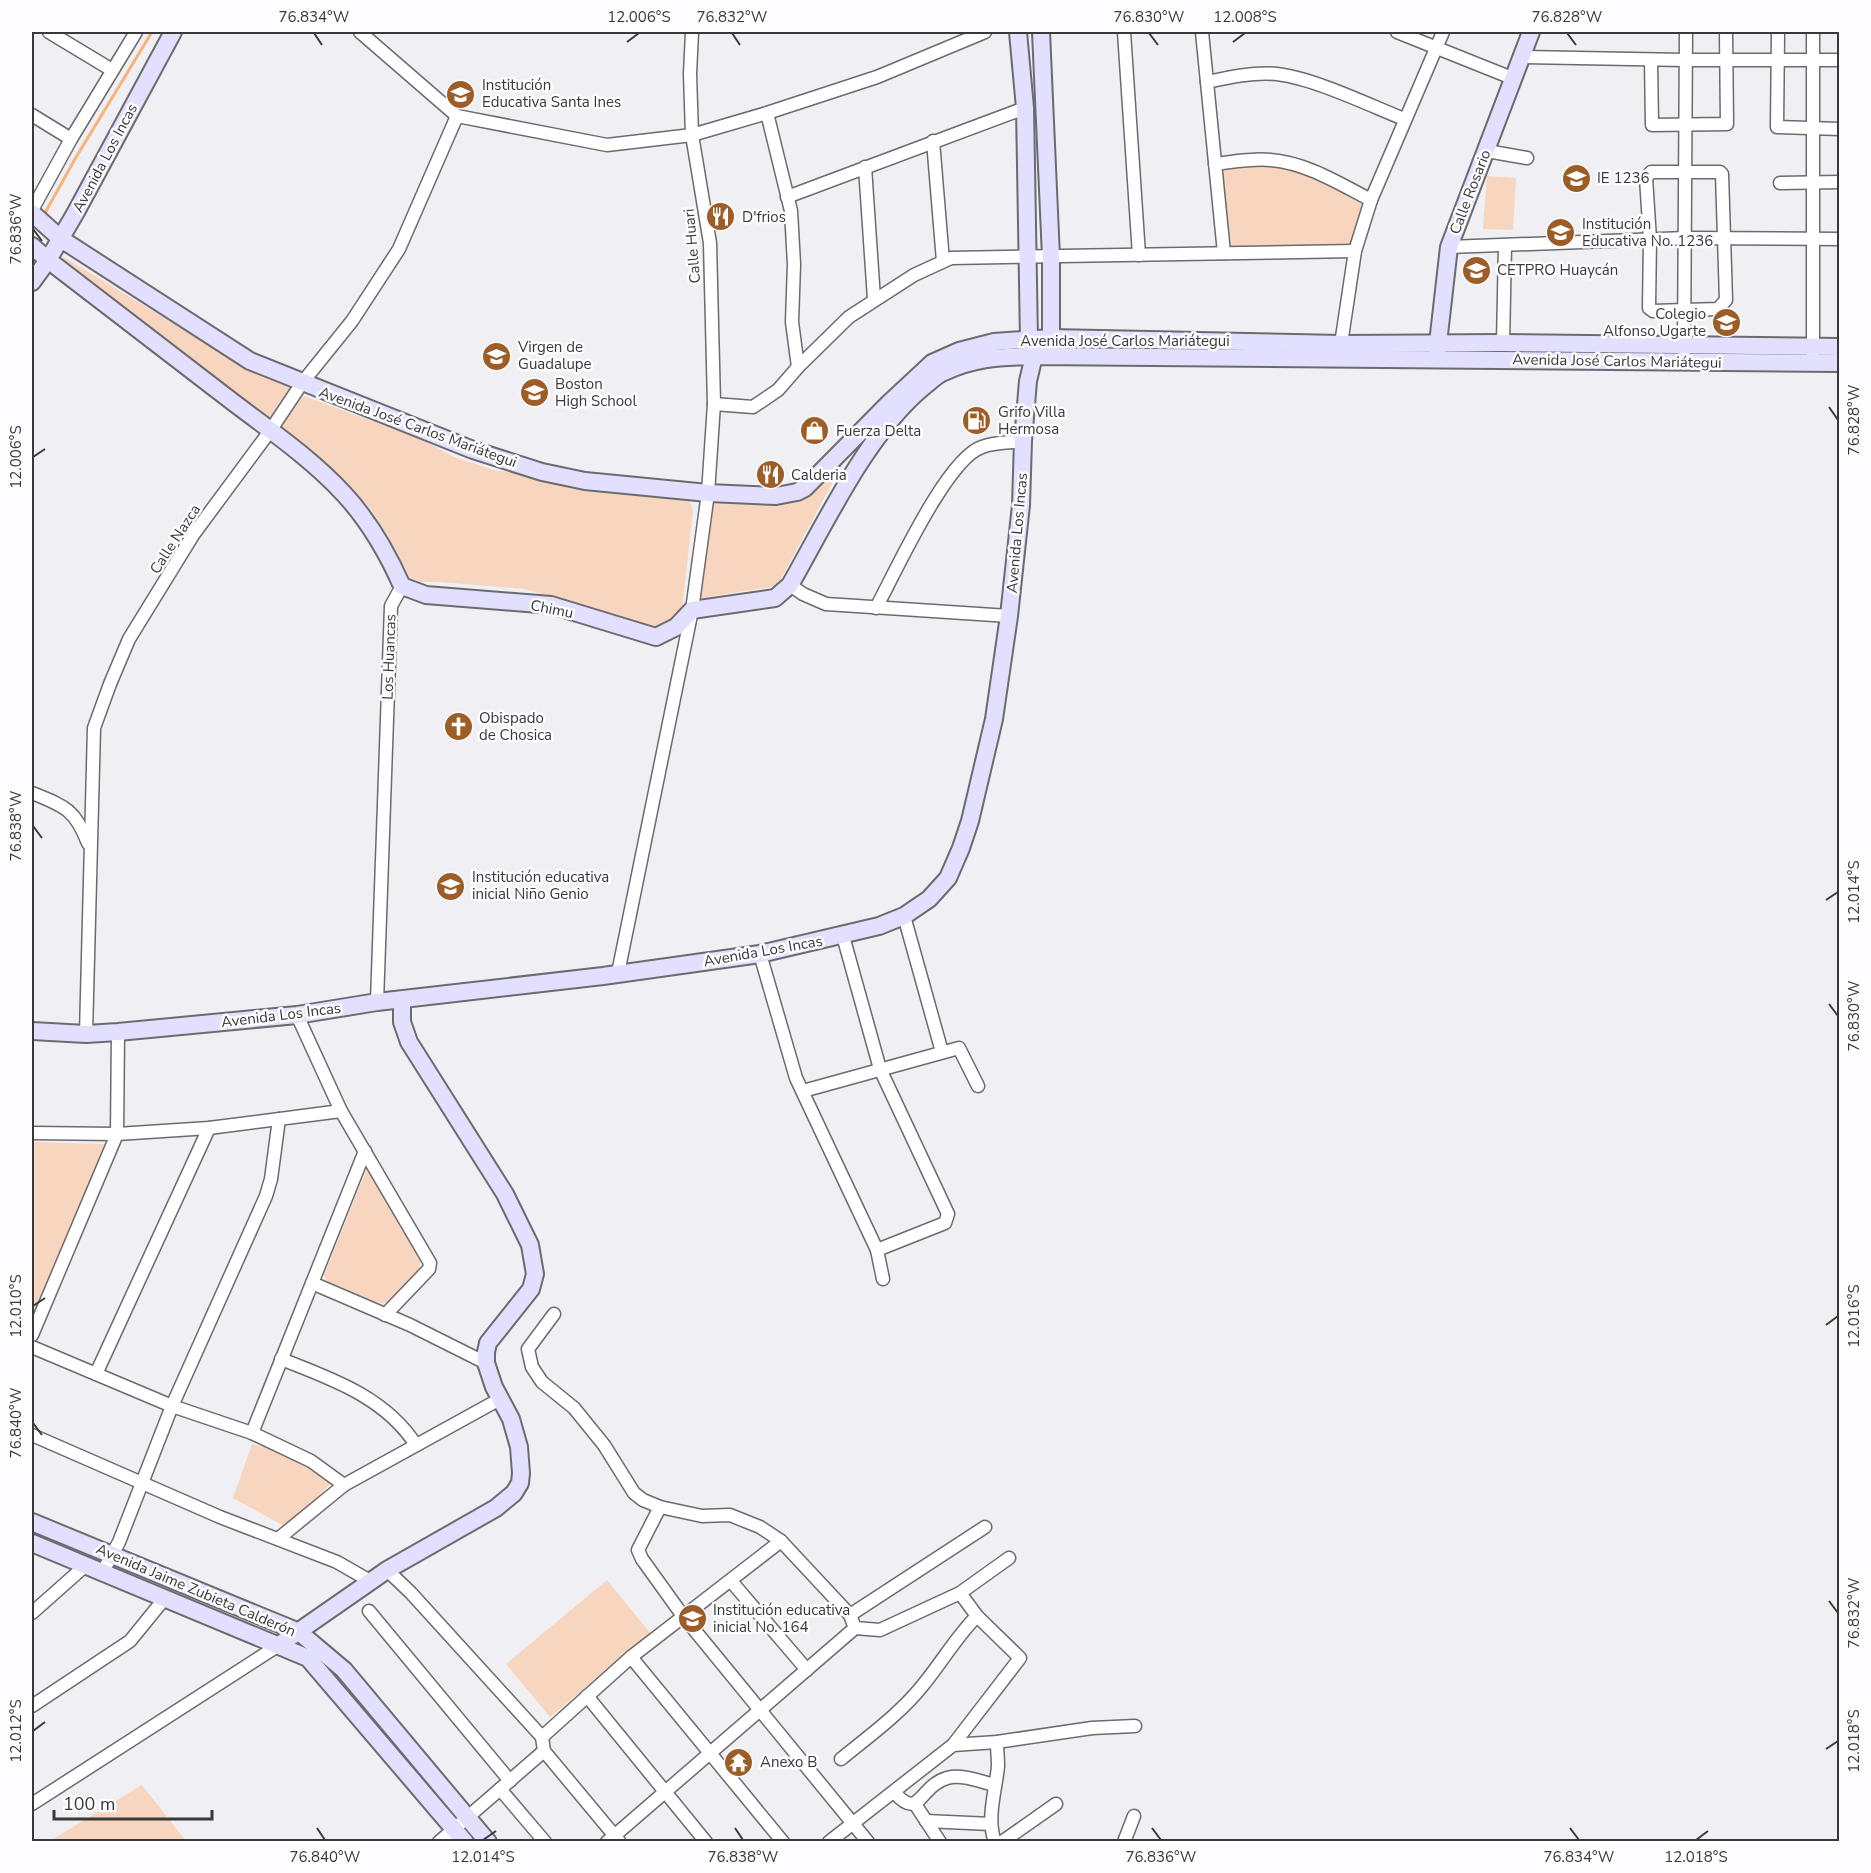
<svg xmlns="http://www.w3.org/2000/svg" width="1871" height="1873" font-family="'Nunito Sans',sans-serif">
<rect width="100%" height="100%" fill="#f0f0f4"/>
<g fill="#f7d5be">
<path d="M1255,165c41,1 76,19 112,38l-16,46 -125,1 -6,-79z"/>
<path d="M1487,176l29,2 -3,52 -30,-1z"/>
<path d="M64,257l125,76 105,56 -31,41 -204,-171z"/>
<path d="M304,396l117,43 33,18 40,13 190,28 6,4 3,8 -11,101c-5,11 -19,15 -30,16l-127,-38 -85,-7h-19l-11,-4 -16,-32 -24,-38 -36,-32 -56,-43c2,-15 13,-29 26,-37z"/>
<path d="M847,456l-70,130 -77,12 14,-94 68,1 13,-6z"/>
<path d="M32,1142l72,2 -72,186z"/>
<path d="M368,1166l53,90 -2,14 -26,30c-15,10 -45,-8 -61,-14l-5,-4 -3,-7z"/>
<path d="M252,1444c31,6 51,18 77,35l1,5 -42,44 -55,-30z"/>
<path d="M607,1580l44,54 -101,83 -44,-53z"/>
<path d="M142,1785l44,56h-136z"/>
</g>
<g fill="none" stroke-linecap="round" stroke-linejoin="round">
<path stroke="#fbb179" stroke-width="3" d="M45,213l30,-54 77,-127"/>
<defs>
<g id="street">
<path d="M49,32l63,38"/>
<path d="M360,32l97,84 150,29 85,-10 75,-22 110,-36 108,-45"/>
<path d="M1124,32l15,223"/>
<path d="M1202,32l22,221"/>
<path d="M1397,32l115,46"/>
<path d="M1778,32l-1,95 63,2"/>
<path d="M1521,57l164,3h155"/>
<path d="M1651,60l1,65 75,-1 -1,-92"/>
<path d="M1207,82c23,-5 46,-10 70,-8 36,4 92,31 127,45"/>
<path d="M767,113l24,98 3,53 -2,58 6,45"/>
<path d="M32,115l39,24"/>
<path d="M933,141l10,120"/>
<path d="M1487,151l40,7"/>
<path d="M1215,164c18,-2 38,-6 56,-4 36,3 69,24 100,40"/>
<path d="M865,167l9,132"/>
<path d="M1651,172h69l2,2 4,126 -8,9 -65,2 -4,-3 1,-69 -4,-61z"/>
<path d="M1780,183l60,-1"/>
<path d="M787,197l238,-89"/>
<path d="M32,210l39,-71 65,-107"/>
<path d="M1449,247l237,-9 154,1"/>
<path d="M1503,343l2,-97"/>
<path d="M1341,344l14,-93 16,-51 72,-168"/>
<path d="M1684,351l2,-319"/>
<path d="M1813,354v-322"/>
<path d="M714,404l39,3 25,-17 20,-23 51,-50 65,-42 37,-17 404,-7"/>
<path d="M790,585l13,9 23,10 183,12"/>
<path d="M876,608c19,-35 71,-150 106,-161 12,-5 28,-4 41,-6"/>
<path d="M32,793c32,13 43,16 56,50"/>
<path d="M904,916l38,136"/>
<path d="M843,936l37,133 68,145 -3,9 -68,27"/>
<path d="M760,954l36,124 81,172 6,29"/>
<path d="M618,973l74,-363 16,-117 6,-89 -4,-161 -18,-108 -2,-61 2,-42"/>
<path d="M377,1002l14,-396 11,-20"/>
<path d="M297,1015l44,96 89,152 -1,6 -44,46"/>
<path d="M86,1034l8,-306 16,-44 19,-45 64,-104 77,-104 32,-48 50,-62 47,-72 58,-133"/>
<path d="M803,1091l156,-43 19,38"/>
<path d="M32,1133l85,1 92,-6 132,-17"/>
<path d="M312,1283l98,42 76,38"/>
<path d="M554,1314l-26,35 4,18 10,15 32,26 30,37 30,48 9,7 17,7 42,9 28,-1 30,12 21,14 69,74 5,13"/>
<path d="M32,1335l85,-201 1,-102"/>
<path d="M32,1347l140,59 80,27 59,28 33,24"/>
<path d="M281,1359c51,20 104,38 135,86"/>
<path d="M96,1374l113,-246"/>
<path d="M252,1433l113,-282"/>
<path d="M32,1435l188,82 117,45 33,19"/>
<path d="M660,1507l-22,43 4,9 41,57 185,226"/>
<path d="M278,1539l66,-54 156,-86"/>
<path d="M387,1570l24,23 131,144"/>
<path d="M102,1573l17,-31 53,-136 94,-210 5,-17 8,-60"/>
<path d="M731,1581l76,89"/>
<path d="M369,1611l141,170"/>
<path d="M32,1613l53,-47"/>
<path d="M850,1615l135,-88"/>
<path d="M631,1657l152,185"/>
<path d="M587,1696l119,146"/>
<path d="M32,1706l98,-65 35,-43"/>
<path d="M953,1745l67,-87 -43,-42 -17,-23"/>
<path d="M841,1759c28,-23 59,-45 82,-74 19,-23 33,-48 54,-69"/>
<path d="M500,1789l45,53"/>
<path d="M894,1792c26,30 25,-6 53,-14 15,-4 32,3 47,7"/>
<path d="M32,1804l247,-159"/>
<path d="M915,1804l25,38"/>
<path d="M926,1821l65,3"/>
<path d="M619,1841l-75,-90 -2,-14 89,-80 150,-116"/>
<path d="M439,1842l105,-91"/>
<path d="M607,1842l248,-214 25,2 80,-37 49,-35"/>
<path d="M829,1842l124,-97 44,-3 95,-14 43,-2"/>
<path d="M995,1842c-9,-24 1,-52 3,-76 0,-8 -1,-16 -1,-24"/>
<path d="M1002,1842l54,-38"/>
<path d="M1124,1842l10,-26"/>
</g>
<g id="secondary">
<path d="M1041,32l10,225v81l-7,6"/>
<path d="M32,213l29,26 189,122 223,89 69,22 43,9 123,12 68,3 21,-4 8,-4 84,-85 43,-40 27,-12 35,-9 57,-4 290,6 162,-1 337,4"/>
<path d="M32,246l16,14c59,45 118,90 177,136 40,31 84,60 119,98 25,27 43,58 58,92l24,9 125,10 105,32 20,-10 16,-17 83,-12 15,-13c36,-63 77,-151 132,-197 7,-5 14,-13 22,-16 32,-15 56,-15 90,-16l806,7"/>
<path d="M32,282l16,-22 28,-48 97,-180"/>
<path d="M1437,352l12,-105 82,-215"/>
<path d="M32,1031l54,3 32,-2 179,-17 80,-13 226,-26 157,-22 119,-28 25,-10 25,-17 19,-21 13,-30 9,-27 24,-102 15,-103 12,-111 2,-64 5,-60 6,-25 -5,-16 -4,-232 -7,-76"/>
<path d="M32,1522l267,110 45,38 144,172"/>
<path d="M32,1543l276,115 157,184"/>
<path d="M279,1645l108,-75 109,-62 18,-15 6,-10 1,-10 -2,-26 -8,-28 -17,-32 -8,-24v-11l2,-9 43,-54 4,-15 -5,-29 -25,-51 -96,-152 -7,-20v-22"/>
</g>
</defs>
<use href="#street" stroke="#6b6b6f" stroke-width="15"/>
<use href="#secondary" stroke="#6b6b6f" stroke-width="20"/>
<use href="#street" stroke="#fff" stroke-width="12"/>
<use href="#secondary" stroke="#e3e0ff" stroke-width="16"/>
</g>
<path fill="none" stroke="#39393a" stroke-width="2" d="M314,33l8,12M732,33l8,12M1149,33l9,12M1567,33l9,12M627,42l12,-9M1233,42l12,-9M33,229l9,12M1829,407l9,13M33,457l12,-8M33,826l9,12M1826,900l12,-8M1829,1004l9,12M33,1306l12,-8M1826,1325l12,-9M33,1423l9,12M1829,1601l9,12M33,1731l12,-9M1826,1749l12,-8M317,1828l8,12M735,1828l8,12M1152,1828l9,12M1570,1828l9,12M483,1840l13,-9M1696,1840l12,-9"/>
<defs>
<symbol id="school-disc" viewBox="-11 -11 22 22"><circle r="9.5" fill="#9d5d27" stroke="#fdfdff"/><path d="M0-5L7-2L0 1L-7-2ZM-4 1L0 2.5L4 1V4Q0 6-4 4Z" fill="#fff"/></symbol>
<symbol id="restaurant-disc" viewBox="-11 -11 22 22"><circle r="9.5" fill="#9d5d27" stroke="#fdfdff"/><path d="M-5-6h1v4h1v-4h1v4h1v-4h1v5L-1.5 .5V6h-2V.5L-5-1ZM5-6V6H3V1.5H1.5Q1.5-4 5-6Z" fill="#fff"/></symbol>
<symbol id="university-disc" viewBox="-11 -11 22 22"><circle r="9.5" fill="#9d5d27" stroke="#fdfdff"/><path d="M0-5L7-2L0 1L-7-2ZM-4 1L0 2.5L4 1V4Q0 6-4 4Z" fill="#fff"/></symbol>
<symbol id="fuel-disc" viewBox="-11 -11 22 22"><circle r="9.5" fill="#9d5d27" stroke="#fdfdff"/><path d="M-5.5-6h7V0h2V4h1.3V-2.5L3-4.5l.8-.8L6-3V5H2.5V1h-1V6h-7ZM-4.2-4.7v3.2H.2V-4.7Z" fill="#fff"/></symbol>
<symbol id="shop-disc" viewBox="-11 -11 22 22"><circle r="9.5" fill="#9d5d27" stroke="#fdfdff"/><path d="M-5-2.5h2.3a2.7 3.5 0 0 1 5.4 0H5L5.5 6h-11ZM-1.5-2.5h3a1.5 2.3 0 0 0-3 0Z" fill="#fff"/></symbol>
<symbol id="church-disc" viewBox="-11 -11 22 22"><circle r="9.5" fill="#9d5d27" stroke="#fdfdff"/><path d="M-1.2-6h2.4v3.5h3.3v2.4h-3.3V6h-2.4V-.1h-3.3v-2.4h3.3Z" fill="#fff"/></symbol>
<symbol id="temple-disc" viewBox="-11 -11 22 22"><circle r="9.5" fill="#9d5d27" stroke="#fdfdff"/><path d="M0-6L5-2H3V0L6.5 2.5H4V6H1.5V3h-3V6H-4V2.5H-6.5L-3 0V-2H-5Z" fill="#fff"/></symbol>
</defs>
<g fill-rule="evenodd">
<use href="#school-disc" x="444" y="78" width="33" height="33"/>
<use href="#school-disc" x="1560" y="162" width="33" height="33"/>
<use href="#restaurant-disc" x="704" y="200" width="33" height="33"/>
<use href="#school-disc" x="1544" y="216" width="33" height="33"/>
<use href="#university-disc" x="1460" y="254" width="33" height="33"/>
<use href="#school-disc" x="1710" y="306" width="33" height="33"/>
<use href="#school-disc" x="480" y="340" width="33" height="33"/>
<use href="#school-disc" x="518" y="376" width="33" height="33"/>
<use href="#fuel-disc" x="960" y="404" width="33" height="33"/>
<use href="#shop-disc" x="798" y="414" width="33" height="33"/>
<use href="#restaurant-disc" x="754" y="458" width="33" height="33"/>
<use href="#church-disc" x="442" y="710" width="33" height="33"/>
<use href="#school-disc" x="434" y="870" width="33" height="33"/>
<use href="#school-disc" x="676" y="1602" width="33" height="33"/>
<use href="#temple-disc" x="722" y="1746" width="33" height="33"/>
</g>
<g text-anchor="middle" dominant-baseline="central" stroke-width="5" stroke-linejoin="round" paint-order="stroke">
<g font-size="15" fill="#39393a" stroke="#fdfdff" text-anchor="start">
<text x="482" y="85">Institución<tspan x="482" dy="17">Educativa Santa Ines</tspan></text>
<text x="1597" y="178">IE 1236</text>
<text x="742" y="217">D'frios</text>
<text x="1582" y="224">Institución<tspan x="1582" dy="17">Educativa No. 1236</tspan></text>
<text x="1497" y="270">CETPRO Huaycán</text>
<text x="1706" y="314" text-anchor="end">Colegio<tspan x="1706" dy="17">Alfonso Ugarte</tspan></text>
<text x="518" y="347">Virgen de<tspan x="518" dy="17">Guadalupe</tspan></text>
<text x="555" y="384">Boston<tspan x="555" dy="17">High School</tspan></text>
<text x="998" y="412">Grifo Villa<tspan x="998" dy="17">Hermosa</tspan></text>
<text x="836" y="431">Fuerza Delta</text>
<text x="791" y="475">Calderia</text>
<text x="479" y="718">Obispado<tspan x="479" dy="17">de Chosica</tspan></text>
<text x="472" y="877">Institución educativa<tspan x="472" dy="17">inicial Niño Genio</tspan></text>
<text x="713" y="1610">Institución educativa<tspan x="713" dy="17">inicial No. 164</tspan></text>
<text x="760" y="1762">Anexo B</text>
</g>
<g font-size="15" fill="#39393a" stroke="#fdfdff">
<text transform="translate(105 158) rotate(-62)">Avenida Los Incas</text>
<text transform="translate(1470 192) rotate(-69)">Calle Rosario</text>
<text transform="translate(692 246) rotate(-95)">Calle Huari</text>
<text x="1125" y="341">Avenida José Carlos Mariátegui</text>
<text transform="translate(1617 361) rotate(1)">Avenida José Carlos Mariátegui</text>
<text transform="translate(418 427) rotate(20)">Avenida José Carlos Mariátegui</text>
<text transform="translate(1017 533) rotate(-85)">Avenida Los Incas</text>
<text transform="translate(175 539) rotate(-57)">Calle Nazca</text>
<text transform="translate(552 609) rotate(11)">Chimu</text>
<text transform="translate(389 657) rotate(-88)">Los Huancas</text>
<text transform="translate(763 951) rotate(-10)">Avenida Los Incas</text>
<text transform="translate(281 1015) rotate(-7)">Avenida Los Incas</text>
<text transform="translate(196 1590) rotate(23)">Avenida Jaime Zubieta Calderón</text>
</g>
</g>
<rect width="1871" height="1873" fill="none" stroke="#fdfdff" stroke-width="66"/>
<path d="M54 1810v9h158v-9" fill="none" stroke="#39393a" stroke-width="3"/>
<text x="63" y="1810" font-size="18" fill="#39393a" stroke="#fdfdff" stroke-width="4.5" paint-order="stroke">100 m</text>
<rect x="33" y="33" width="1805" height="1807" fill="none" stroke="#39393a" stroke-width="2"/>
<g font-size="15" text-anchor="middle" fill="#39393a">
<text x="314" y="22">76.834°W</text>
<text x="639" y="22">12.006°S</text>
<text x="732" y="22">76.832°W</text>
<text x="1149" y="22">76.830°W</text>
<text x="1245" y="22">12.008°S</text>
<text x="1567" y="22">76.828°W</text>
<text transform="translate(16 229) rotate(-90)" y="5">76.836°W</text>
<text transform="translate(1854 420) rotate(-90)" y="5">76.828°W</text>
<text transform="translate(16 457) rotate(-90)" y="5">12.006°S</text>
<text transform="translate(16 826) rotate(-90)" y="5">76.838°W</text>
<text transform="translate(1854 892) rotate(-90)" y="5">12.014°S</text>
<text transform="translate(1854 1016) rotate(-90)" y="5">76.830°W</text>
<text transform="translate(16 1306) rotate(-90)" y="5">12.010°S</text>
<text transform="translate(1854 1316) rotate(-90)" y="5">12.016°S</text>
<text transform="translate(16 1423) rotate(-90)" y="5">76.840°W</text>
<text transform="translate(1854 1613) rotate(-90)" y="5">76.832°W</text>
<text transform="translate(16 1731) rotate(-90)" y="5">12.012°S</text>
<text transform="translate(1854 1741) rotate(-90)" y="5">12.018°S</text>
<text x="325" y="1862">76.840°W</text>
<text x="483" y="1862">12.014°S</text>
<text x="743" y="1862">76.838°W</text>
<text x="1161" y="1862">76.836°W</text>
<text x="1579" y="1862">76.834°W</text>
<text x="1696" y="1862">12.018°S</text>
</g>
</svg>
